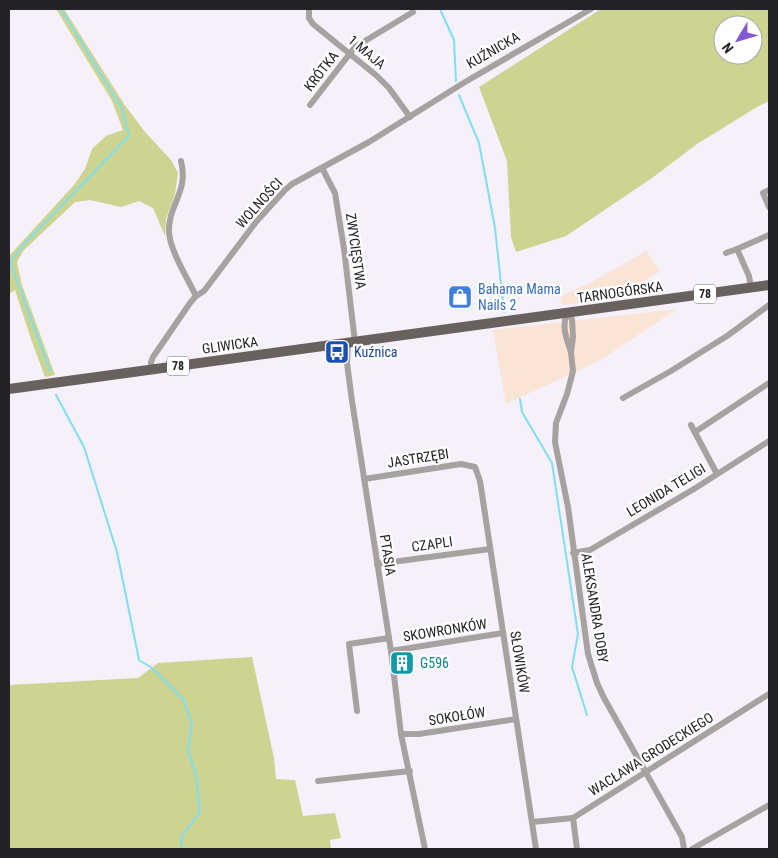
<svg xmlns="http://www.w3.org/2000/svg" width="778" height="858" font-family="'Roboto Condensed',sans-serif">
<rect width="100%" height="100%" fill="#f5f0fa"/>
<g fill="#f9e4d6">
<path d="M646,251l14,20 -44,28 -54,6 -3,-8 33,-15z"/>
<path d="M677,309l-78,52 -93,43 -13,-74z"/>
</g>
<g fill="#cdd391" fill-rule="evenodd">
<path d="M56,9h8l60,95 21,28 26,28 7,13 -3,21 -9,25 -1,17 -12,-28 -14,-7 -18,6 -31,-7 -15,2 -52,49 -6,11 5,23 33,90 -10,2 -14,-38 -16,-49 -6,4v-38l65,-71 11,-16 7,-20 14,-13 17,-6 -11,-29z"/>
<path d="M601,9h168v92l-12,6 -60,37 -45,34 -86,58 -50,16 -5,-15 -4,-76 -28,-74zM723,25h30v30h-30z"/>
<path d="M252,657l22,101 2,21 19,1 8,36 32,-3 6,25 -11,2 1,9h-322v-164l129,-7 20,-15z"/>
</g>
<g fill="none" stroke-linecap="round" stroke-linejoin="round">
<g stroke="#80dfef" stroke-width="2">
<path d="M440,9l14,31 2,41"/>
<path d="M459,95l20,48 16,85 9,84"/>
<path d="M50,371l-40,-109 15,-19 104,-107 -7,-27 -61,-100"/>
<path d="M56,395l28,52 27,86 6,19 22,108 13,8 31,31 9,24 -4,28 8,24 4,37 -18,24 -1,13"/>
<path d="M520,399l2,13 30,51 26,171 -6,33 15,48"/>
</g>
<g stroke="#a7a2a0" stroke-width="6">
<path d="M309,9v9l4,6 64,52 12,12 21,29"/>
<path d="M310,105l45,-58 58,-35"/>
<path d="M181,161c8,31 -13,44 -12,71 1,19 19,47 27,64"/>
<path d="M322,168l13,25 9,56 11,93"/>
<path d="M769,190l-6,3 6,14"/>
<path d="M726,253l11,-4"/>
<path d="M751,288l-2,-12 -12,-27 32,-14"/>
<path d="M348,342l-1,21 5,38 39,250 10,83 24,115"/>
<path d="M571,352c-4,-12 -10,-26 -4,-38l5,5 1,18 -2,15 2,19 -6,23 -11,29 -1,19 13,65 20,147 9,29 7,15 78,139 2,12"/>
<path d="M151,369v-7l2,-5 37,-54 6,-7 8,-5 52,-69 29,-32 7,-6 77,-42 96,-60 126,-73"/>
<path d="M623,398l48,-27 56,-35 42,-31"/>
<path d="M691,425l26,49"/>
<path d="M695,432l74,-49"/>
<path d="M364,479l97,-15 14,3 5,14 56,368"/>
<path d="M573,553l17,-3 104,-61 75,-48"/>
<path d="M377,564l113,-15"/>
<path d="M391,651l112,-18"/>
<path d="M357,711l-8,-67 40,-6"/>
<path d="M401,734h18l97,-15"/>
<path d="M318,781l92,-10"/>
<path d="M573,818l196,-124"/>
<path d="M573,818l4,31"/>
<path d="M532,822l41,-4"/>
<path d="M692,849l77,-44"/>
</g>
<path stroke="#69615d" stroke-width="10" d="M9,389l760,-104"/>
</g>
<defs>
<symbol id="shop-square" viewBox="-11 -11 22 22"><rect x="-9" y="-9" width="18" height="18" rx="4" fill="#3f7fe0" stroke="#fff"/><path d="M-5-2.5h2.3a2.7 3.5 0 0 1 5.4 0H5L5.5 6h-11ZM-1.5-2.5h3a1.5 2.3 0 0 0-3 0Z" fill="#fff"/></symbol>
<symbol id="bus-square" viewBox="-11 -11 22 22"><rect x="-9" y="-9" width="18" height="18" rx="4" fill="#1a4fb4" stroke="#fff"/><path d="M-5-6H5V4H4V6H2V4H-2V6H-4V4H-5ZM-3.5-4V0h7V-4ZM-3.5 1.2v1.5H-2V1.2ZM2 1.2v1.5H3.5V1.2Z" fill="#fff"/></symbol>
<symbol id="building-square" viewBox="-11 -11 22 22"><rect x="-9" y="-9" width="18" height="18" rx="4" fill="#0f9aa8" stroke="#fff"/><path d="M-4-6H4V6H1V3H-1V6H-4ZM-2.5-4.3h1.7v1.8h-1.7ZM.8-4.3h1.7v1.8H.8ZM-2.5-1h1.7V.8h-1.7ZM.8-1h1.7V.8H.8Z" fill="#fff"/></symbol>
</defs>
<g fill-rule="evenodd">
<use href="#shop-square" x="446" y="283" width="28" height="28"/>
<use href="#bus-square" x="323" y="338" width="28" height="28"/>
<use href="#building-square" x="388" y="649" width="28" height="28"/>
</g>
<g text-anchor="middle" dominant-baseline="central" stroke-width="4.5" stroke-linejoin="round" paint-order="stroke">
<g fill="#fff" stroke="#666467" stroke-width="1">
<rect x="694" y="284.5" width="22" height="19" rx="4"/>
<rect x="167" y="356.5" width="22" height="19" rx="4"/>
</g>
<g font-size="12" font-weight="bold" fill="#242226">
<text x="705" y="294">78</text>
<text x="178" y="366">78</text>
</g>
<g font-size="14" fill="#242226" stroke="#fff">
<text transform="translate(493 50) rotate(-30)">KUŹNICKA</text>
<text transform="translate(367 52) rotate(40)">1 MAJA</text>
<text transform="translate(321 71) rotate(-52)">KRÓTKA</text>
<text transform="translate(259 203) rotate(-48)">WOLNOŚCI</text>
<text transform="translate(356 251) rotate(82)">ZWYCIĘSTWA</text>
<text transform="translate(620 292) rotate(-8)">TARNOGÓRSKA</text>
<text transform="translate(230 345) rotate(-8)">GLIWICKA</text>
<text transform="translate(418 458) rotate(-9)">JASTRZĘBI</text>
<text transform="translate(666 490) rotate(-31)">LEONIDA TELIGI</text>
<text transform="translate(432 544) rotate(-8)">CZAPLI</text>
<text transform="translate(388 555) rotate(81)">PTASIA</text>
<text transform="translate(595 608) rotate(81)">ALEKSANDRA DOBY</text>
<text transform="translate(445 630) rotate(-9)">SKOWRONKÓW</text>
<text transform="translate(520 662) rotate(81)">SŁOWIKÓW</text>
<text transform="translate(457 716) rotate(-9)">SOKOŁÓW</text>
<text transform="translate(651 754) rotate(-32)">WACŁAWA GRODECKIEGO</text>
</g>
<g font-size="14" fill="#366cbe" stroke="#fff" text-anchor="start">
<text x="478" y="289">Bahama Mama<tspan x="478" dy="16">Nails 2</tspan></text>
</g>
<g font-size="14" fill="#164399" stroke="#fff" text-anchor="start">
<text x="354" y="352">Kuźnica</text>
</g>
<g font-size="14" fill="#0d838f" stroke="#fff" text-anchor="start">
<text x="420" y="663">G596</text>
</g>
</g>
<rect width="778" height="858" fill="none" stroke="#242226" stroke-width="20"/>
<g transform="translate(738 40) rotate(232)"><circle r="24" fill="#ffffff" stroke="#a7a7a8"/>
<path d="M0-4L9 19L0 12L-9 19Z" fill="#845ad3"/>
<text y="-8" font-size="14" font-weight="bold" text-anchor="middle" fill="#242226">N</text>
</g>
</svg>
